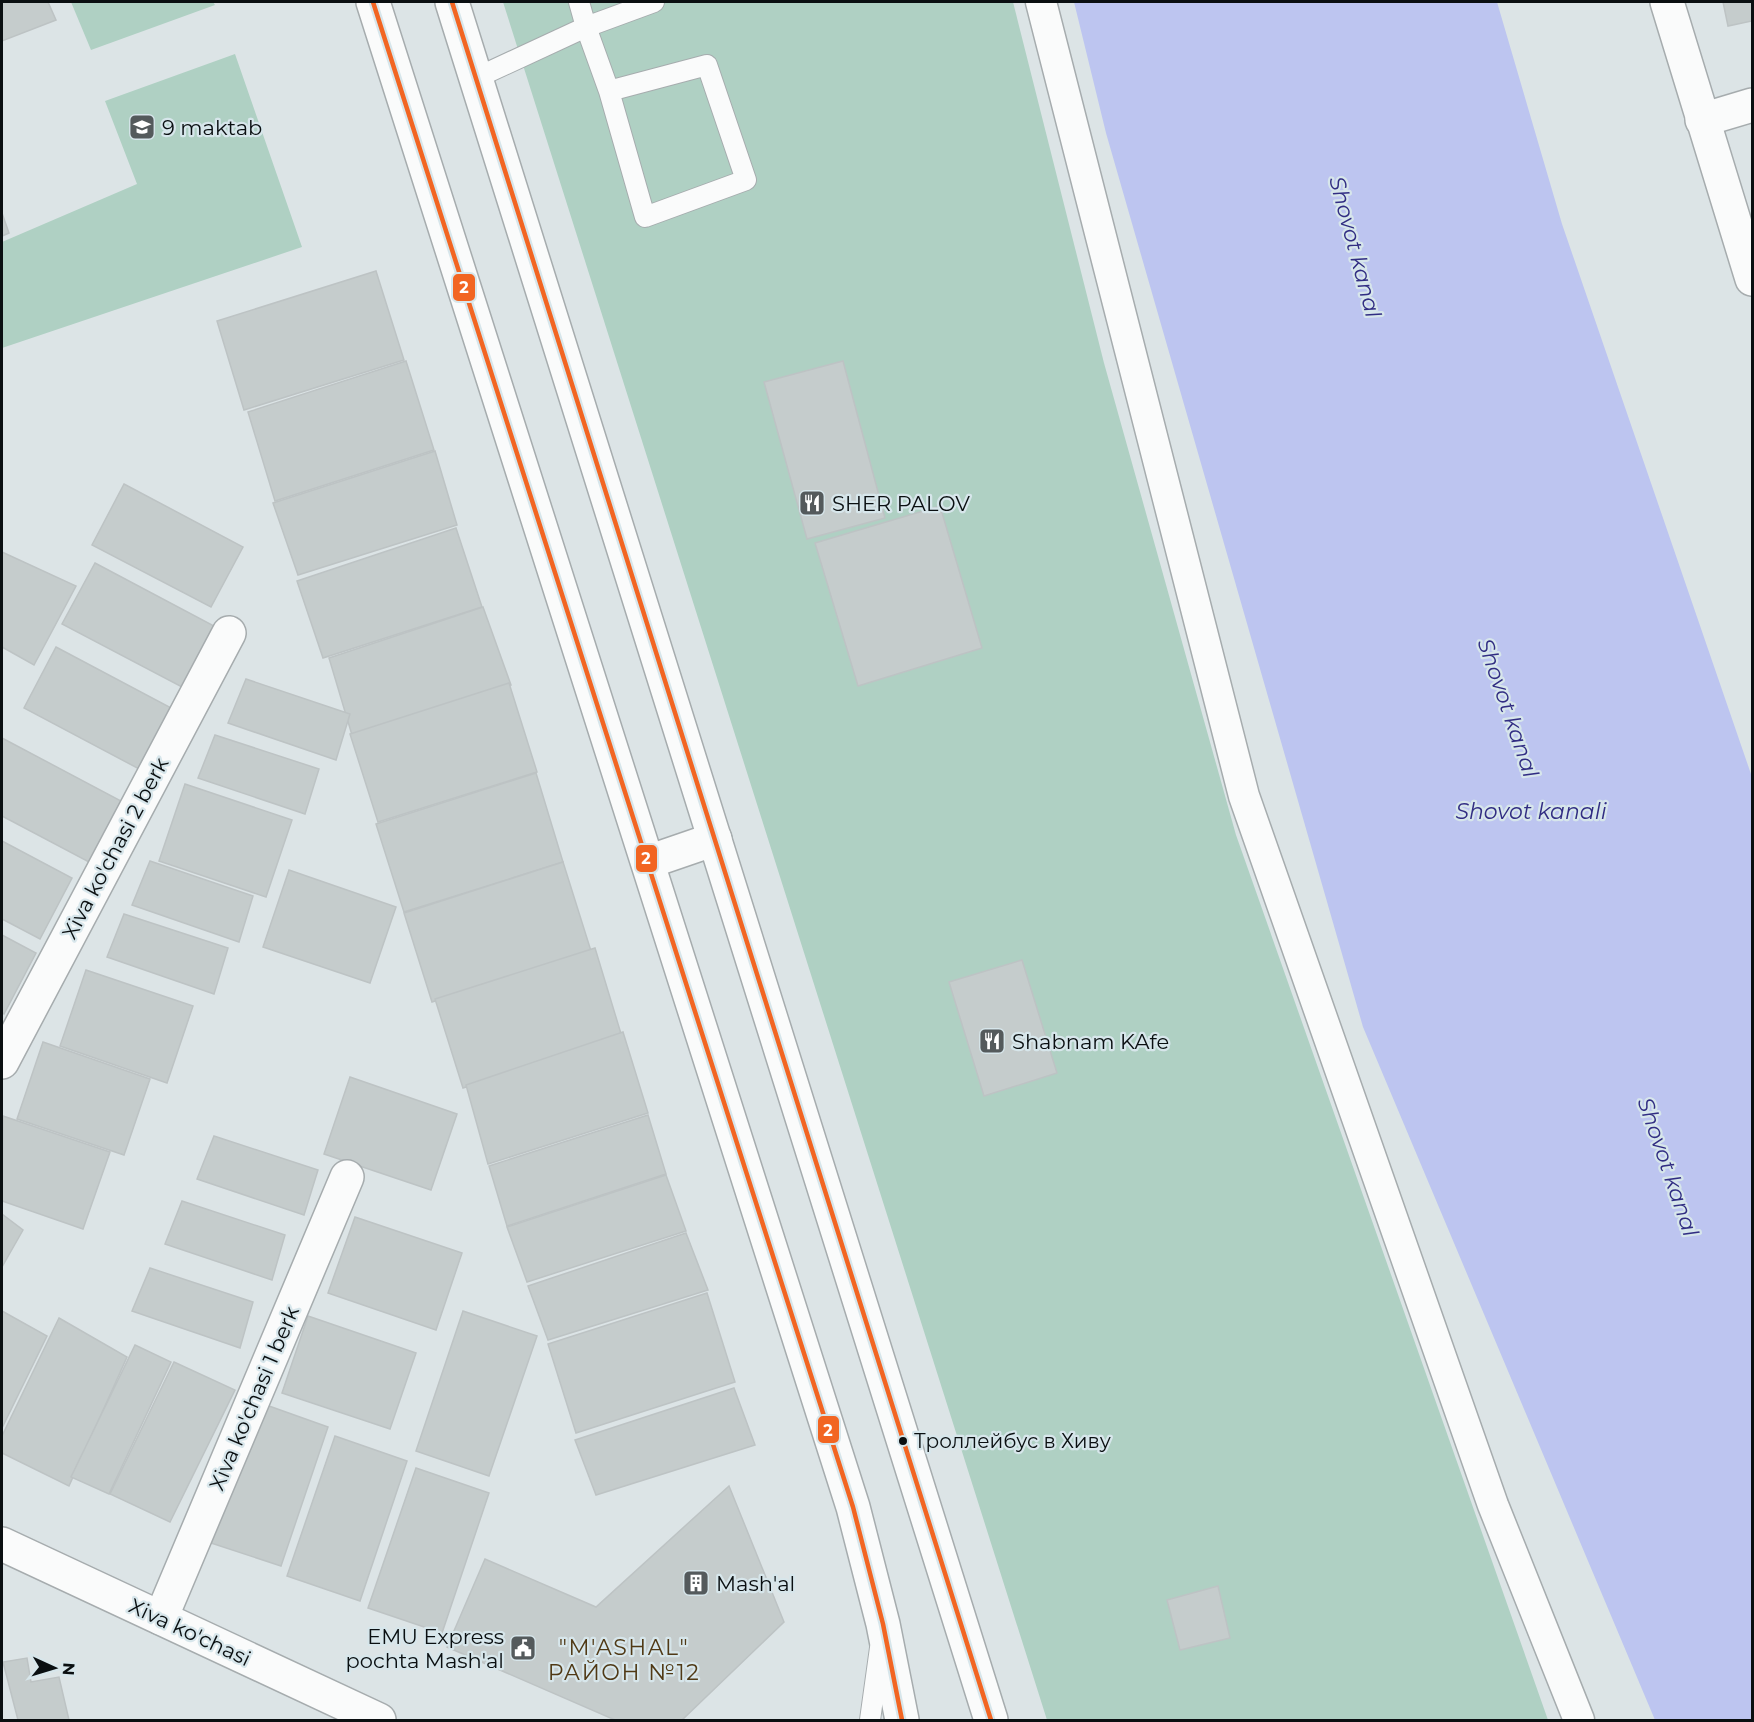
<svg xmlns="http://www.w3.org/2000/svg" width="1754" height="1722" font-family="Montserrat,sans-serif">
<rect width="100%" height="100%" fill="#dce4e6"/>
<g fill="#afd0c3">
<path d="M71,2h142l2,3 -124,45z"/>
<path d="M503,2h510l91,361 132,472 312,885h-501z"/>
<path d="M235,54l67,193 -300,101v-106l135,-58 -32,-83z"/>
</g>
<path fill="#bdc5f0" d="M1074,2h423l65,222 190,553v943h-97l-292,-693 -257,-894z"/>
<g fill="#c5cccc" stroke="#bdc3c4" stroke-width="1.5">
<path d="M2,2h46l8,18 -54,21z"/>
<path d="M1723,2h29v19l-24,5z"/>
<path d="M2,213l7,20 -7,3z"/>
<path d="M376,271l28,89 -160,50 -27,-89z"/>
<path d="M406,361l28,89 -159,51 -27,-89z"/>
<path d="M843,361l42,157 -78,21 -43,-157z"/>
<path d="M435,451l22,74 -159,50 -25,-72z"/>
<path d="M124,484l119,63 -32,60 -119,-62z"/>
<path d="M940,506l42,142 -124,38 -43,-143z"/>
<path d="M456,528l26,79 -159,51 -26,-77z"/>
<path d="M2,552l74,34 -42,79 -32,-18z"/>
<path d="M95,563l119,63 -32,61 -120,-63z"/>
<path d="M483,607l28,78 -159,50 -23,-77z"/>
<path d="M56,647l119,63 -32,61 -119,-63z"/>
<path d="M246,679l104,35 -14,46 -108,-37z"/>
<path d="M509,683l28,89 -159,50 -28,-88z"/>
<path d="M215,735l104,34 -14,45 -107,-36z"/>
<path d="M2,738l119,63 -32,61 -87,-46z"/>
<path d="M536,773l27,89 -159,50 -28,-88z"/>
<path d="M185,784l107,36 -26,77 -107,-36z"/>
<path d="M2,841l70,37 -32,61 -38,-20z"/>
<path d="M150,861l103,35 -14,46 -107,-37z"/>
<path d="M563,862l28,89 -159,51 -28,-89z"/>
<path d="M289,870l107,37 -26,76 -107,-36z"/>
<path d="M124,914l104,34 -14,46 -107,-37z"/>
<path d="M2,935l34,18 -32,61 -2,-2z"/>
<path d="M595,948l27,89 -159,51 -28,-89z"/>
<path d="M1022,960l35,113 -73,23 -35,-114z"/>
<path d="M86,970l107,36 -26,77 -107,-37z"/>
<path d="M623,1032l25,81 -160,51 -22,-79z"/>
<path d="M43,1042l107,37 -26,76 -107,-36z"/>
<path d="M350,1077l107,37 -26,76 -107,-36z"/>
<path d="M648,1115l18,59 -159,52 -18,-60z"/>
<path d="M3,1116l107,36 -27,77 -81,-28z"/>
<path d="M214,1136l104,34 -14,45 -107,-36z"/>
<path d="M666,1175l20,56 -159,51 -20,-55z"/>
<path d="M182,1201l103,34 -13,45 -107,-36z"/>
<path d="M2,1214l21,16 -21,37z"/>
<path d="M355,1217l107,36 -26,77 -108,-37z"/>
<path d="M686,1233l22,57 -160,50 -20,-54z"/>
<path d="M150,1268l103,34 -13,46 -108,-37z"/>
<path d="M707,1293l28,89 -159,51 -28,-89z"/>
<path d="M2,1311l45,25 -45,92z"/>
<path d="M463,1311l74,25 -48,140 -73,-25z"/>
<path d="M308,1316l108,37 -26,76 -108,-36z"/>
<path d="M59,1318l68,39 -58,129 -67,-33v-17z"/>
<path d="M135,1345l36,17 -62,132 -38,-17z"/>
<path d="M174,1362l61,28 -65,132 -60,-28z"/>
<path d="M734,1388l21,57 -159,50 -21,-55z"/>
<path d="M255,1401l73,26 -47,139 -73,-24z"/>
<path d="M335,1436l72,25 -47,140 -73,-25z"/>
<path d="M416,1468l73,25 -47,140 -74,-25z"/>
<path d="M729,1486l55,136 -102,98h-67l-168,-73 38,-88 111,48z"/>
<path d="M1218,1586l12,52 -50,12 -13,-50z"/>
<path d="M27,1658l4,24 28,-5 10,43h-51l-15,-58z"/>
</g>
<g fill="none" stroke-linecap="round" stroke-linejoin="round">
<defs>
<g id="service">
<path d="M579,2l7,25 68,-25"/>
<path d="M476,78l110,-51 23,64 36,126 101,-37 -39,-115 -98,26"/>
<path d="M870,1720l10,-72"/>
</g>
<path id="pedestrian" d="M1041,2l203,794 249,709 86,215"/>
<g id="minor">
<path d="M1667,2l85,277"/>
<path d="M1702,120l50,-15"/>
<path d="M2,1062l227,-429"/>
<path d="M2,1544l377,176"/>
<path d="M161,1618l186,-441"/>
</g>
<g id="primary">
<path d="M373,2l480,1505 30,117 19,96"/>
<path d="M452,2l539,1718"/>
<path d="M648,862l67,-23"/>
</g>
</defs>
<use href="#service" stroke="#a6acae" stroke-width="22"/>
<use href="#pedestrian" stroke="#a6acae" stroke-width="33"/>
<use href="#minor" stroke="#a6acae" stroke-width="36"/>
<use href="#primary" stroke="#a6acae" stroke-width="36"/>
<use href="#service" stroke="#fafbfb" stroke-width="20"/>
<use href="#pedestrian" stroke="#fafbfb" stroke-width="30"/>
<use href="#minor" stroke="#fafbfb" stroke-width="33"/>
<use href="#primary" stroke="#fafbfb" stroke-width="33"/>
<defs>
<g id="bus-1">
<path d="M373,2l480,1505 30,117 19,96"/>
<path d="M452,2l539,1718"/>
</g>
</defs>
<use href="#bus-1" stroke="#d7e6eb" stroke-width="9"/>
<use href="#bus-1" stroke="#f26522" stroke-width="4.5"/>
</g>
<defs>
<symbol id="school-square" viewBox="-11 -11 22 22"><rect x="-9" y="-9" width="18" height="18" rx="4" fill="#545a5c" stroke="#d7e6eb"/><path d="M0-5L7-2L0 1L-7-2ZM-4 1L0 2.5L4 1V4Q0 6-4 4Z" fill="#fff"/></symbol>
<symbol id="restaurant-square" viewBox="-11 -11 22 22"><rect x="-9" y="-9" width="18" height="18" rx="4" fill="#545a5c" stroke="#d7e6eb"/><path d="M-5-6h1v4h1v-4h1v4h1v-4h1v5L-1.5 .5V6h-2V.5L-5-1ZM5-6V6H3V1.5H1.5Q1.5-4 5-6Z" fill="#fff"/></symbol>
<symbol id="building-square" viewBox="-11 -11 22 22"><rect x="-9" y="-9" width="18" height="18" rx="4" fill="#545a5c" stroke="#d7e6eb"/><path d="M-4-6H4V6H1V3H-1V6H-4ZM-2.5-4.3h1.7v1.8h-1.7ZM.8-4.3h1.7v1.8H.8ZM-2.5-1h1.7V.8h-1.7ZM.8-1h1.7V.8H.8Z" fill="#fff"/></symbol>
<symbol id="civic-square" viewBox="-11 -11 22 22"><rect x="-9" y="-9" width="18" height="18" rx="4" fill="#545a5c" stroke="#d7e6eb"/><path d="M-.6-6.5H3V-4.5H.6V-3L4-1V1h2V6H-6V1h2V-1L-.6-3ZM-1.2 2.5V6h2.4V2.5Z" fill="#fff"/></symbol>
</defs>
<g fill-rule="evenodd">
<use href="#school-square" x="127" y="112" width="30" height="30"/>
<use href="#restaurant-square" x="797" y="488" width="30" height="30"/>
<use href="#restaurant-square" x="977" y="1026" width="30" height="30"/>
<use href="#building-square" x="681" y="1568" width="30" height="30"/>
<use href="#civic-square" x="508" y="1633" width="30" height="30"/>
</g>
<circle fill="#0a0f11" stroke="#d7e6eb" stroke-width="2" cx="903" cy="1441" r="5"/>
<g text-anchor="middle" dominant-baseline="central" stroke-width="4.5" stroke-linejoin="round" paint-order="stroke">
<g font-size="20" fill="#0a0f11" stroke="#d7e6eb" text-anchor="start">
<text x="914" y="1441">Троллейбус в Хиву</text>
</g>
<g font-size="21" fill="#0a0f11" stroke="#d7e6eb" text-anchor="start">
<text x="162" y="127">9 maktab</text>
<text x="832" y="503">SHER PALOV</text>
<text x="1012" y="1041">Shabnam KAfe</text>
<text x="716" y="1583">Mash'al</text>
<text x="504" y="1636" text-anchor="end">EMU Express<tspan x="504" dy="24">pochta Mash'al</tspan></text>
</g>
<g font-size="21" fill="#0a0f11" stroke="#d7e6eb">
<text transform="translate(115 848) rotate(-62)">Xiva ko'chasi 2 berk</text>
<text transform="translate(254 1398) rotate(-67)">Xiva ko'chasi 1 berk</text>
<text transform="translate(190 1632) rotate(25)">Xiva ko'chasi</text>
</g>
<g font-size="22" font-style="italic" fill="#312d83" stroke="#d7e6eb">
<text transform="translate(1355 247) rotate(75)">Shovot kanal</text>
<text transform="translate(1508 708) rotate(71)">Shovot kanal</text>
<text x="1531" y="811">Shovot kanali</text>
<text transform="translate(1668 1167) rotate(71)">Shovot kanal</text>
</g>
<g font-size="22" letter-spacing="1.5" fill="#503915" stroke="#d7e6eb">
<text x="624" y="1647">"M'ASHAL"<tspan x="624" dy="25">РАЙОН №12</tspan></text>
</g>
</g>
<g stroke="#d7e6eb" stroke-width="2">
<rect x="452" y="273" width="24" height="29" rx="6" fill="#f26522"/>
<rect x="635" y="844" width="23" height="29" rx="6" fill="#f26522"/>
<rect x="817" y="1415" width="23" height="29" rx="6" fill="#f26522"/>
</g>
<g font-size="16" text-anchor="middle" font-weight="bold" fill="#fff">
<text x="464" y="293">2</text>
<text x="646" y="864">2</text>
<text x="828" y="1436">2</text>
</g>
<rect width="1754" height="1722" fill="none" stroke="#0a0f11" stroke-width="6"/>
<g transform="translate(54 1668) rotate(94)" stroke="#d7e6eb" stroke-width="4.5" paint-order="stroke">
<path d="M0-4.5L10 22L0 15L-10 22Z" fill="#0a0f11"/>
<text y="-9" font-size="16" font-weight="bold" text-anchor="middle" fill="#0a0f11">N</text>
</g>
</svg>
